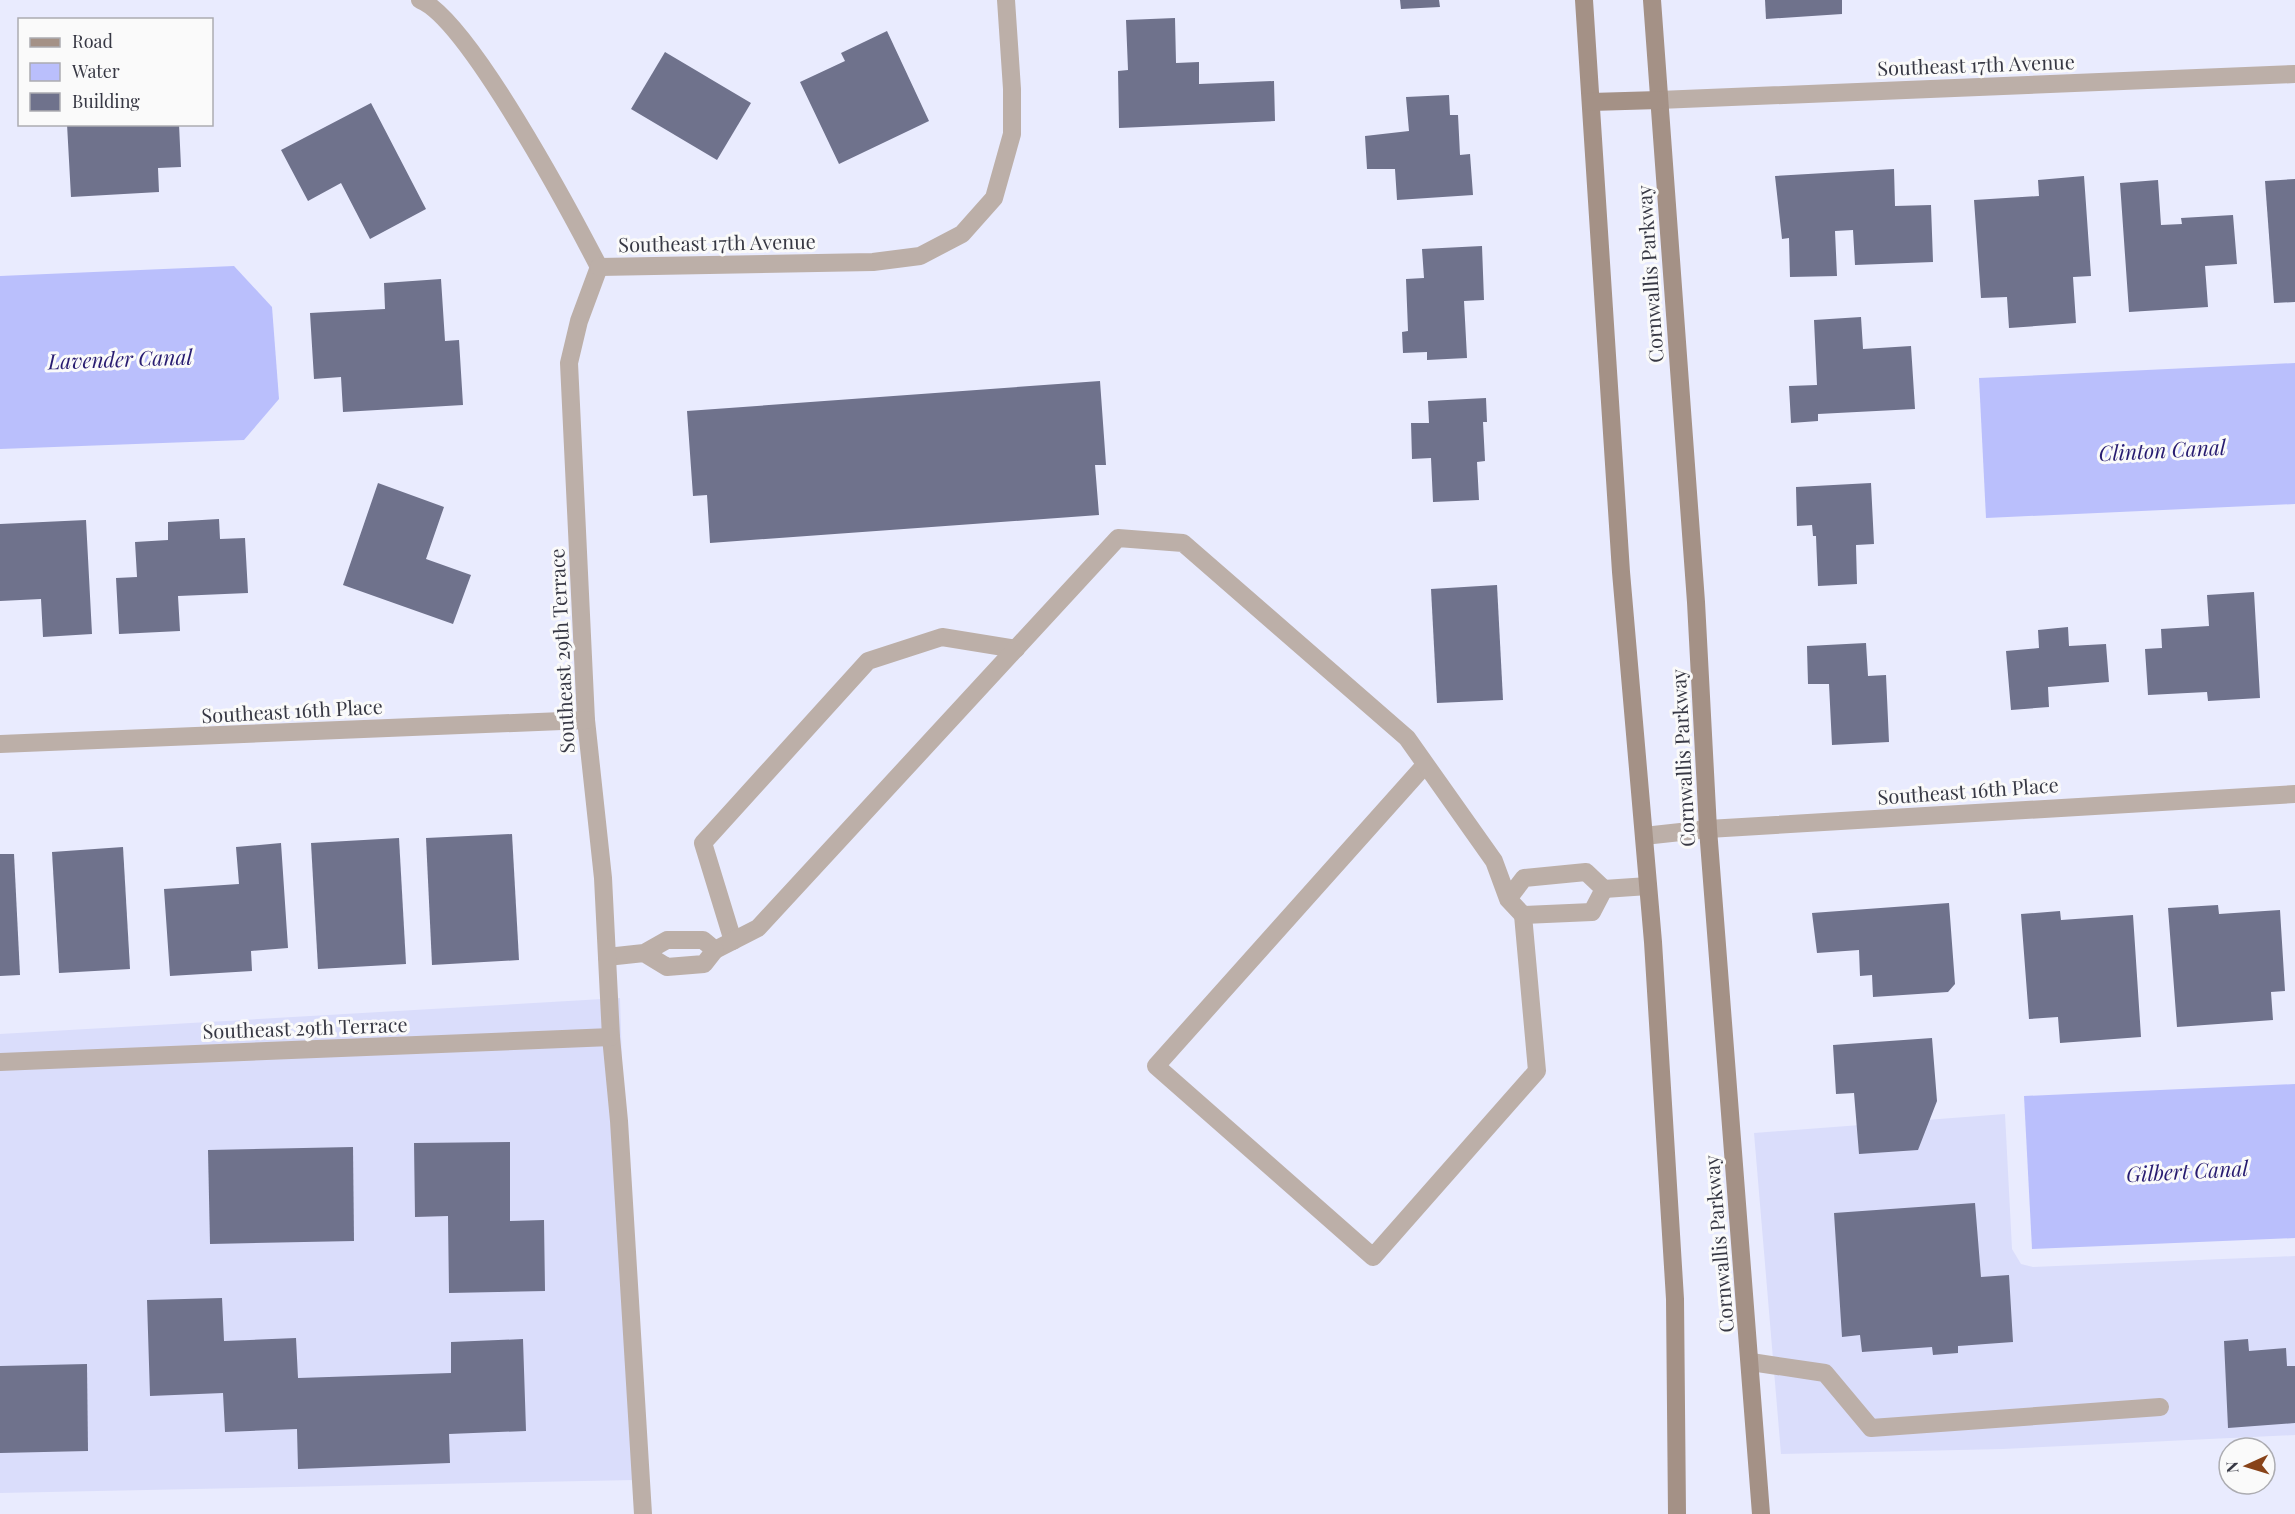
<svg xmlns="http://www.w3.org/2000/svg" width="2295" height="1514" font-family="'Playfair Display',serif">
<rect width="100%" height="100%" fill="#e9ebfe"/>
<g fill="#daddfb">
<path d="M620,998l15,482 -635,13v-459z"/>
<path d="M2005,1114l7,135 9,15 12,3 262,-11v179l-292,14 -222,5 -27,-321z"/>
</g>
<g fill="#babffc">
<path d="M234,266l38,41 7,92 -35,41 -244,9v-173z"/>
<path d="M2295,363v141l-309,14 -7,-140z"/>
<path d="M2295,1084v154l-263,11 -8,-153z"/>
</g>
<g fill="#6f728c">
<path d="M1400,0h39l1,7 -39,2z"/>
<path d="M1765,0h77v14l-76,5z"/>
<path d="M1175,18l1,45 23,-1v22l75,-3 1,40 -156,7 -1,-57 10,-1 -2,-50z"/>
<path d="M887,31l42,90 -90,43 -39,-82 45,-21 -4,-8z"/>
<path d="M665,52l86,51 -34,57 -86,-51z"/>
<path d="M1449,95l1,20h8l2,40 10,-1 3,41 -76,5 -2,-31h-28l-2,-33 44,-5 -3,-34z"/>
<path d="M371,103l55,106 -56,30 -29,-56 -33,18 -27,-51z"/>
<path d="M67,124h112l2,43 -23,1 1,24 -88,5z"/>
<path d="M1894,169l1,37 36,-1 2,57 -78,3 -2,-35 -18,1 2,45 -47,1 -1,-39 -7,1 -7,-63z"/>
<path d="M2084,176l7,100 -18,1 3,46 -67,5 -2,-31 -26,1 -7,-98 65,-4 -1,-16z"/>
<path d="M2295,179v123l-21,1 -9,-122z"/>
<path d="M2158,180l3,45 21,-1 -1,-6 52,-3 4,49 -32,2 3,41 -79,5 -9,-129z"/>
<path d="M1482,246l2,54 -20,1 3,57 -40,2v-8l-24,1 -1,-21 6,-1 -2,-52 18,-1 -2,-29z"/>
<path d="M441,279l4,62 14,-1 4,65 -120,7 -2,-35 -27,2 -4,-66 75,-4 -1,-26z"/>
<path d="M1861,317l2,32 48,-3 4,63 -97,5v7l-27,2 -2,-37 28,-1 -3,-65z"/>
<path d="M1100,381l6,84h-11l4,50 -389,28 -3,-48 -14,1 -6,-85z"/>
<path d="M1486,398l1,24h-4l2,39 -8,1 2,38 -46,2 -2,-44 -19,1 -1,-36h18l-1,-22z"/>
<path d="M378,483l66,24 -18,52 45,16 -18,49 -110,-39z"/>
<path d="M1871,483l3,61 -18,1 1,39 -39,2 -2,-50h-3l-1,-11 -15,1 -1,-39z"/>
<path d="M219,519l1,20 25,-1 3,55 -70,3 2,35 -61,3 -3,-56 21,-1 -2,-35 33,-2v-18z"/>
<path d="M86,520l6,114 -49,3 -2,-38 -41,2v-77z"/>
<path d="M1497,585l6,115 -66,3 -6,-114z"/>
<path d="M2254,592l6,106 -52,3 -1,-9 -59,3 -3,-46 17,-1 -1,-19 48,-3 -2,-31z"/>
<path d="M2068,627l1,19 37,-2 3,38 -61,5 1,20 -38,3 -5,-59 33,-3 -1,-18z"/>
<path d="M1866,643l2,33 18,-1 3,67 -57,3 -3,-61h-21l-1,-38z"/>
<path d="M512,834l7,126 -87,5 -6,-127z"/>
<path d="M399,838l7,126 -88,5 -7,-126z"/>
<path d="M281,843l7,105 -37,3 1,20 -82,5 -6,-87 75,-5 -3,-37z"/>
<path d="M123,847l7,122 -71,4 -7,-121z"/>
<path d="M0,854h14l6,121 -20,1z"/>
<path d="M1949,903l6,81 -7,8 -75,5 -1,-22 -12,1 -1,-26 -42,3 -5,-40z"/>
<path d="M2218,905l1,9 61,-4 5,81 -14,1 2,28 -96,7 -9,-119z"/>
<path d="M2060,911l1,9 72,-5 8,122 -81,6 -2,-26 -29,2 -8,-105z"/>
<path d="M1932,1038l5,63 -19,49 -59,4 -5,-61 -18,1 -3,-49z"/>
<path d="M510,1142v79l34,-1 1,71 -96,2 -1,-77 -33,1 -1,-74z"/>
<path d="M353,1147l1,94 -144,3 -2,-94z"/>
<path d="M1975,1203l6,74 28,-2 4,67 -55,4v7l-25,2 -1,-8 -70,5 -2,-17 -18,2 -8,-124z"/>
<path d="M222,1298l2,43 72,-3 2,40 153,-5v-31l72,-3 3,92 -77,3 1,29 -152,6 -1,-40 -72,3 -2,-39 -73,3 -3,-96z"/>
<path d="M2248,1339l1,12 37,-3 1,18h8v57l-67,5 -4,-87z"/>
<path d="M87,1364l1,87 -88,2v-87z"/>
</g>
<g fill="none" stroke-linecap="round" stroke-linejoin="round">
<g stroke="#bcafa8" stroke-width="18">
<path d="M1425,765l-269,301 217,191 164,-186 -14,-156"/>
<path d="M1604,889l44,-3"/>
<path d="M733,941l-30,-98 165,-182 74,-24 74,12"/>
<path d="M715,950l43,-22 360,-390 65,5 224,195 87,123 14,38 15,16 69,-3 12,-23 -18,-17 -62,6 -16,21"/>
<path d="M607,957l37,-4 23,-13h36l12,10 -11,14 -37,3 -23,-14"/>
<path d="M1751,1362l74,11 46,55 289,-21"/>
</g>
<g stroke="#bcafa8" stroke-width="18">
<path d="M420,0c48,19 152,215 179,267"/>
<path d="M1659,100l636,-26"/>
<path d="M599,267l-20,54 -10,42 17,357 17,158 8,159 8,84 24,393"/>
<path d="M599,267l274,-5 47,-6 42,-22 32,-36 18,-64v-45l-6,-89"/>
<path d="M0,744l586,-24"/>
<path d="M1644,836l64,-7 587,-35"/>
<path d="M0,1062l611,-25"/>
</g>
<g stroke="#a49186" stroke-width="18">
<path d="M1584,0l37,572 32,370 22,357 2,215"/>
<path d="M1652,0l44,602 12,227 53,685"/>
<path d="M1591,102l68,-2"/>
</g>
</g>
<g text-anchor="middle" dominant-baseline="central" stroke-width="6" stroke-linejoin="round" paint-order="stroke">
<g font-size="20" fill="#373844" stroke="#fafafa">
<text transform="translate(1976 64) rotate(-2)">Southeast 17th Avenue</text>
<text transform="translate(717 242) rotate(-1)">Southeast 17th Avenue</text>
<text transform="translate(1649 274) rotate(-94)">Cornwallis Parkway</text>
<text transform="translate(561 651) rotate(-93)">Southeast 29th Terrace</text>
<text transform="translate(292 710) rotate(-3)">Southeast 16th Place</text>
<text transform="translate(1682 758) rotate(-93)">Cornwallis Parkway</text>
<text transform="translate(1968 790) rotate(-4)">Southeast 16th Place</text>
<text transform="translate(305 1027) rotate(-2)">Southeast 29th Terrace</text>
<text transform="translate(1718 1244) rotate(-95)">Cornwallis Parkway</text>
</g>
<g font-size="21" font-style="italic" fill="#271b70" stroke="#fafafa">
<text transform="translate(120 358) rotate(-2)">Lavender Canal</text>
<text transform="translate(2162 449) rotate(-3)">Clinton Canal</text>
<text transform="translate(2187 1170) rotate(-3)">Gilbert Canal</text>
</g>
</g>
<rect x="18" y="18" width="195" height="108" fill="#fafafa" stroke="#acacb1" stroke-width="1.5"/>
<rect x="30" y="38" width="30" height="9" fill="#a49186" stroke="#acacb1" stroke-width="1.5"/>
<text x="72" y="48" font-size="18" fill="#373844">Road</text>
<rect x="30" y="63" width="30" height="18" fill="#babffc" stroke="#acacb1" stroke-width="1.5"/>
<text x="72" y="78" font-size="18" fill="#373844">Water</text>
<rect x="30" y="93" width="30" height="18" fill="#6f728c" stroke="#acacb1" stroke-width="1.5"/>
<text x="72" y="108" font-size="18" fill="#373844">Building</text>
<g transform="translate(2247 1466) rotate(266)"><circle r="28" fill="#fafafa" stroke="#acacb1" stroke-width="1.5"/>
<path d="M0-4.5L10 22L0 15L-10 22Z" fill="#884319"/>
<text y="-9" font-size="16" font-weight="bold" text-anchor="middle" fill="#373844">N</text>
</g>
</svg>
